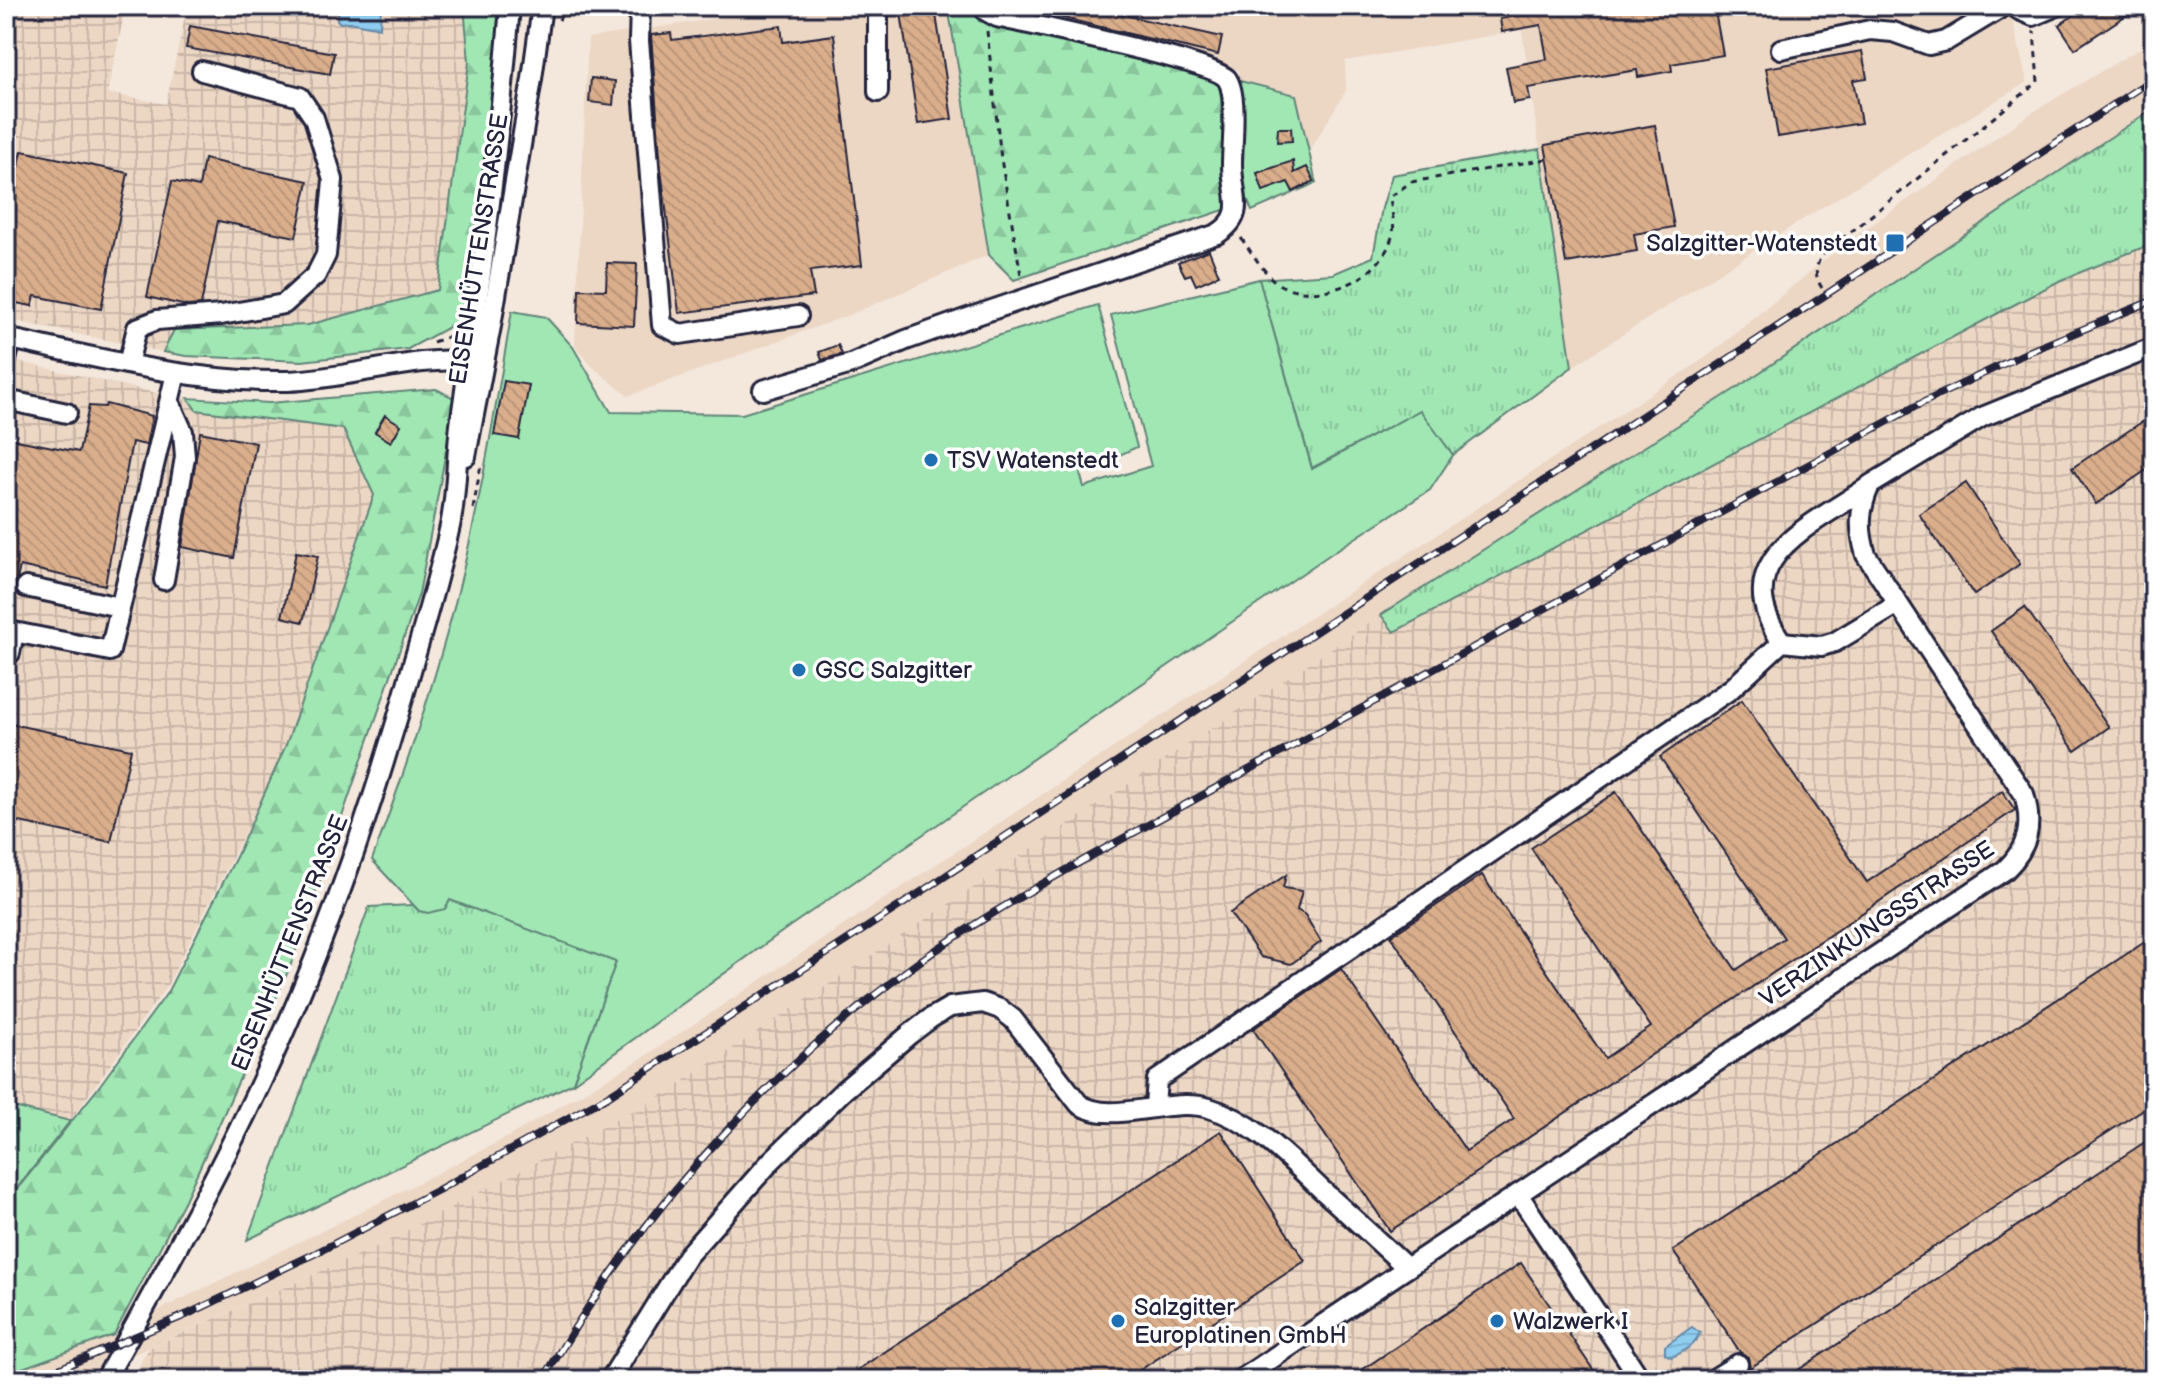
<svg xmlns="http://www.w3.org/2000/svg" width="2160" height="1386" font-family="'Balsamiq Sans',sans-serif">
<defs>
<pattern id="industrial-grid" width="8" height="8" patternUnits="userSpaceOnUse" patternTransform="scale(2)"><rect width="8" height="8" fill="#ecd6c4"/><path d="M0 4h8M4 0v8" fill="none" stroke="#cab7a9"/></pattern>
<pattern id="grass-tufts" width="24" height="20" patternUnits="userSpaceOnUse" patternTransform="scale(2)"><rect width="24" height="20" fill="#a0e7b4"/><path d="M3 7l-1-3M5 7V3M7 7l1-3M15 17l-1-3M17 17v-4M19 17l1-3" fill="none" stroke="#8ac69c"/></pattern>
<pattern id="forest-firs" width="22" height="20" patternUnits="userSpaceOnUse" patternTransform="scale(2)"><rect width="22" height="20" fill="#a0e7b4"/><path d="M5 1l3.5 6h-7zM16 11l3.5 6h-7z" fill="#8ac69c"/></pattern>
<pattern id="water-rules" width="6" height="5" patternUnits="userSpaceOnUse" patternTransform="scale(2)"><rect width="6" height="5" fill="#8fcdf0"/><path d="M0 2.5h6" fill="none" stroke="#7bb0cf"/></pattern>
<pattern id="building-back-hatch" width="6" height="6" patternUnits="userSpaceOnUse" patternTransform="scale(2)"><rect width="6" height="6" fill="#daae8b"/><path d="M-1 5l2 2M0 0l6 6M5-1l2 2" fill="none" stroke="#bb9579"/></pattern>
</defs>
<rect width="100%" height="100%" fill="#f4e7dc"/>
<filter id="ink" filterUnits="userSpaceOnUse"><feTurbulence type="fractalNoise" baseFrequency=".0125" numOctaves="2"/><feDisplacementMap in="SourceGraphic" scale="16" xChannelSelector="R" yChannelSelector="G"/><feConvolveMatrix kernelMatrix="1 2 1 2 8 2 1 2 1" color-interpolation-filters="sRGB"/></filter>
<g filter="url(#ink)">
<g fill="#ecd6c4">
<path d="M799,6h148l41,249 -134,58 -226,83 -36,-30 -17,-20 13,-308z"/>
<path d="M996,6h1009l6,8 16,68 -211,129 -244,156 -50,-337 -177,31 1,29 -37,62 -13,-58 -56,-14 -2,-10z"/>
<path d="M2154,40v68l-419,281 -354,226 -715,478 -284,151 -295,131 -13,5h-68v-6l108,-39 45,-25 204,-99 145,-74 136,-80 1064,-701 135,-111 190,-133z"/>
</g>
<g fill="url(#industrial-grid)">
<path d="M6,6h120l-19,87 59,11 20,-93 -21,-5h299l5,56 -31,228 -130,35 -134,5 -11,22 -157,-33z"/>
<path d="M2154,241v1139h-2023l18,-32 233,-104 284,-151 715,-478 13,16 688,-362z"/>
<path d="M6,359l177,40 84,7 79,-3 28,92 -88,250 -33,72 -86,169 -97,135 -64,-16z"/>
</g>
<g fill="url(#grass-tufts)" stroke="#618478" stroke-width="2">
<path d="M2154,108v135l-93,37 -667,352 -13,-17 354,-226z"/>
<path d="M1540,149l32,218 -119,88 -33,-44 -108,57 -53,-189 74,-5 40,-17 9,-49 10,-33z"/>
<path d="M450,900l166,62 -43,121 -326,157 122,-333 44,-2 6,6z"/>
<path d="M6,1105l64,16 -64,81z"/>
</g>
<g fill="url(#forest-firs)" stroke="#618478" stroke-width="2">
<path d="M464,6h35l-19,254 -9,55 -63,34 -106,12 -116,-5 -23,-4 11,-22 134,-5 130,-35 31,-228z"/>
<path d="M948,6h21l10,15 144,31 88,25 8,8 2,11 6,113 -213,71 -25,-25z"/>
<path d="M436,389l20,10 -37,195 -129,373 -105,233 -71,135 -108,39v-171l89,-111 72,-99 70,-138 49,-110 88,-250 -31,-66 -147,-19 -8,-12 81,5z"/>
</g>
<g fill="#a0e7b4" stroke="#618478" stroke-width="2">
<path d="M1240,81l56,14 20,88 -64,28 -12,-30z"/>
<path d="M1259,279l53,190 108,-59 33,45 -23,35 -98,63 -542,373 -217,157 43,-121 -166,-62 -5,9 -17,4 -9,-2 -47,-51c27,-72 52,-145 73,-220 31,-108 48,-218 67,-329l34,6 27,30 38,65 131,2 356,-109 39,142 -57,26 4,14 67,-21 -40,-151z"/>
</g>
<g fill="url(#water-rules)" stroke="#6389a8" stroke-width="2">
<path d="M340,6h41l-1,22 -31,-6 -9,1 -3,-3z"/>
<path d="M1692,1327l8,6c-5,11 -18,21 -29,24l-6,-3v-8z"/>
</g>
<g fill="url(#building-back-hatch)" stroke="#22223b" stroke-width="2">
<path d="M1035,6h86l-2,8 103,23 -4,18 -184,-44z"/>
<path d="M1538,6h176l9,49 -52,9 1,7 -34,6 -1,-7 -109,18 2,12 -17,3 -7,-36 41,-8 -6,-34 -39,7 -2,-13 39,-7z"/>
<path d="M2088,6h52l-65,43 -16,-24z"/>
<path d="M935,8l17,111 -34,5 -17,-111z"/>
<path d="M190,26l144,27 -4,21 -144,-26z"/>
<path d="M781,26l2,16 51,-7 28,230 -52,6 4,25 -135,17 -18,-144 -10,-134 20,-2 1,7z"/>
<path d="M1862,51l5,27 -14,2 8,43 -83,14 -12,-69z"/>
<path d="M591,78l24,3 -2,24 -24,-3z"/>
<path d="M1655,125l19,102 -40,7 3,17 -71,12 -21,-118z"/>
<path d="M1278,128h13l1,13 -15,1z"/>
<path d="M22,151l106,22 -27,136 -66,-13 -3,10 -26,-5v-72z"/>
<path d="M204,159l104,22 -12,56 -78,-16 -17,84 -14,1 -40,-9 25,-116 27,6z"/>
<path d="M1293,161l1,12 13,-6 7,14 -21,11 -5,-10 -25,9 -6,-18z"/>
<path d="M1209,250l10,25 -23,10 -5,-11 -6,2 -7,-14z"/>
<path d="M607,263l30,1 -3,62 -56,-3 1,-34 27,1z"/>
<path d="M838,345l4,9 -20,6 -3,-8z"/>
<path d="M504,381l25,4 -10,54 -25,-4z"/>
<path d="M106,404l46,12 -6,29 -14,-3 -27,143 -85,-19 -8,36h-6v-164l73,14 10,-46 16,1z"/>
<path d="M2154,414v51l-58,39 -24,-36z"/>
<path d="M385,415l16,10 -10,17 -16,-10z"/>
<path d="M200,432l56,11 -22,115 -52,-11z"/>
<path d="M1966,483l54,81 -46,31 -55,-81z"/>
<path d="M296,552l22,4 -15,66 -21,-5z"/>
<path d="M2025,607l84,120 -34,24 -84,-120z"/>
<path d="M1742,700l125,182 135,-91 13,19 -625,421 -137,-202 88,-60 125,182 48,-32 -123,-183 91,-61 123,183 46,-31 -120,-179 85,-56 120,178 48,-32 -124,-181z"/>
<path d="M6,723l125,26 -20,93 -105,-23z"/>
<path d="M1286,875l-3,13 19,3 -5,19 8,5 16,27 -30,22 -30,-7 -31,-44z"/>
<path d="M2154,936v166l-404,266 -2,-11 -8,-5 -67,-101z"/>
<path d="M1221,1131l84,130 -180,119h-283z"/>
<path d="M2154,1136v234l-16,10h-355z"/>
<path d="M1521,1263l79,117h-253z"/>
</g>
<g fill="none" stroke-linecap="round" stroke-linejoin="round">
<defs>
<g id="minor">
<path d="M640,6l-1,35 23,284 18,9 118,-18"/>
<path d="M878,6v86"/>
<path d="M2016,6l3,4 14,6 24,-10"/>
<path d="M1781,49l89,-19 23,2 36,13 17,-4 58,-35"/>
<path d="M6,338c93,20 187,45 282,43 63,-2 132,-28 194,-19"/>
<path d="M6,360l5,-21"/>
<path d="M128,364l9,-36 20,-8 64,-5 63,-11 32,-29 10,-20 7,-75 -19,-62 -14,-21 -98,-26"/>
<path d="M763,390l88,-26 55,-24 59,-21 252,-85c31,-19 15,-39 15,-70 0,-20 6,-69 -5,-85 -13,-17 -196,-54 -230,-62l-11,-6 -2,-5"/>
<path d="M6,400l61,13"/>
<path d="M466,456l25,-130 41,-247 10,-73"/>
<path d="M164,580l21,-123 -2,-25 -13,-29"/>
<path d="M26,587l93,20"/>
<path d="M1782,642l40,4 13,-4 63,-38"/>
<path d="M6,652l4,1 4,-21 96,19 66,-278"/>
<path d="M1155,1106l2,-26 574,-391 51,-47c-58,-82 28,-115 86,-155"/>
<path d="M1518,1194l123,186"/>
<path d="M105,1380c48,-87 96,-174 140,-264 71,-145 126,-300 169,-456 13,-44 26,-89 36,-134 7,-33 6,-67 10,-101 20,-139 39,-279 50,-419"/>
<path d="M610,1380l77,-124 84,-95 72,-70 67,-57 21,-16 19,-11 33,-4 17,6 13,10 66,85c32,22 89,-8 130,4 45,13 80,51 113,82 29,26 57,52 85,78l598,-398c24,-23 28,-45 19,-76l-158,-239c-8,-27 -7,-45 4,-70l112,-68 172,-70"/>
<path d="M1240,1380l167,-112"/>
<path d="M1712,1380l26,-16"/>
</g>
</defs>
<use href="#minor" stroke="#22223b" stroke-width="24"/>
<g stroke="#22223b" stroke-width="3" stroke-dasharray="6 6" stroke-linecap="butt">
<path d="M559,20l7,-14"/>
<path d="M987,31l14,128 21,122"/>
<path d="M1241,238c9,12 27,41 39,47 42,19 102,-4 113,-52 2,-10 -2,-25 -3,-36l21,-15 136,-23"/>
<path d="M1822,288c-8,-12 -7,-21 0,-33l216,-173 -4,-51"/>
<path d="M433,342l23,-8"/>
<path d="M473,509l8,-44"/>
</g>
<use href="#minor" stroke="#fff" stroke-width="18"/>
<defs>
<g id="rail">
<path d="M33,1380l155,-66 126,-60 124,-64 170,-94 301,-196 1245,-822"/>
<path d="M543,1380c92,-158 211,-296 358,-405 60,-45 125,-82 190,-119l827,-451 110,-53 126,-52"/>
</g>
</defs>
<use href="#rail" stroke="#22223b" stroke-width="8"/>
<use href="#rail" stroke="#fff" stroke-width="5" stroke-dasharray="15" stroke-linecap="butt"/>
</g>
</g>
<g fill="#1f6fb2" stroke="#fff" stroke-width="3">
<rect x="1885" y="233" width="20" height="20" rx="4"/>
<circle cx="931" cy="460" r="8"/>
<circle cx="799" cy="670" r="8"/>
<circle cx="1118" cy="1321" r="8"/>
<circle cx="1497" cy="1321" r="8"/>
</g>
<g text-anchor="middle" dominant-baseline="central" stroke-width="7" stroke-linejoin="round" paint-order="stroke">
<g font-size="24" fill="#22223b" stroke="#fff" text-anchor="start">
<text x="1877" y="243" text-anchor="end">Salzgitter-Watenstedt</text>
<text x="947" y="460">TSV Watenstedt</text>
<text x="815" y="670">GSC Salzgitter</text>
<text x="1134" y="1307">Salzgitter<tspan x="1134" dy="28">Europlatinen GmbH</tspan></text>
<text x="1513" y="1321">Walzwerk I</text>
</g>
<g font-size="24" fill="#22223b" stroke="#fff">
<text transform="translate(479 249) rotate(-81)">EISENHÜTTENSTRASSE</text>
<text transform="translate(1877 924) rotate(-34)">VERZINKUNGSSTRASSE</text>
<text transform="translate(290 943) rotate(-68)">EISENHÜTTENSTRASSE</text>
</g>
</g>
<rect width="2160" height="1386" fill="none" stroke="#fff" stroke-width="32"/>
<rect x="16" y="16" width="2128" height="1354" fill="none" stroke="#22223b" stroke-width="3" filter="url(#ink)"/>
</svg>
